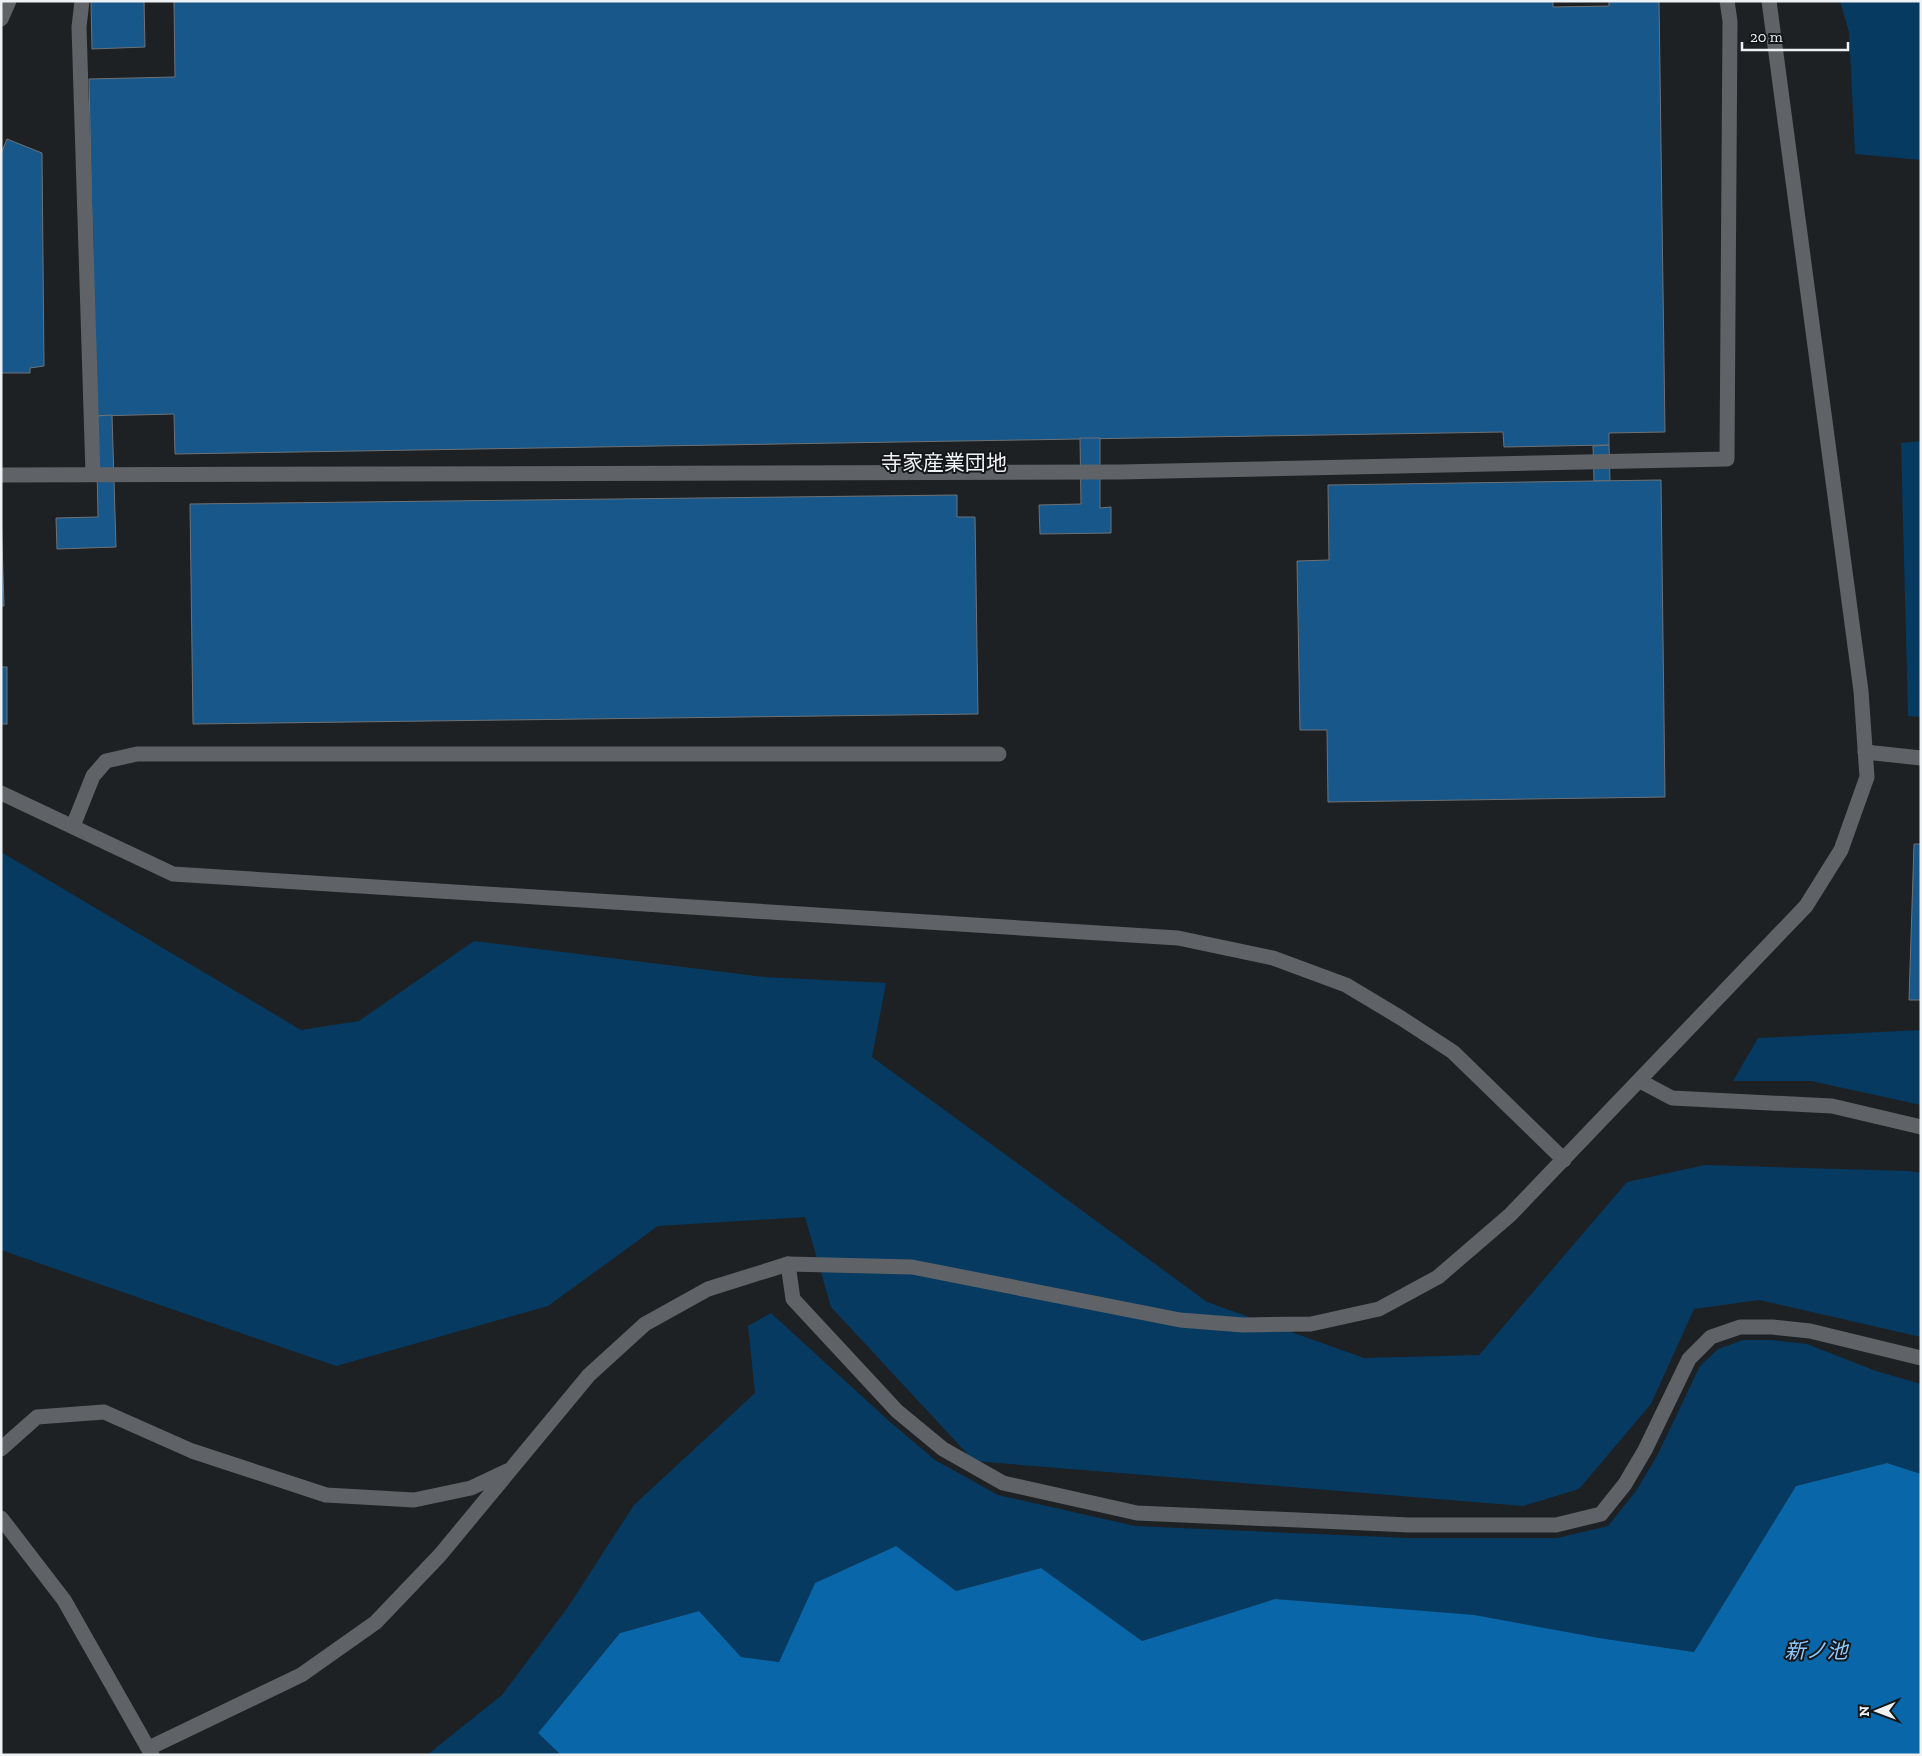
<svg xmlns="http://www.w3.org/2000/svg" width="1922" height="1756" font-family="'Zilla Slab','Noto Sans JP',serif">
<rect width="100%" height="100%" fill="#1d2124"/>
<g fill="#063a61">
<path d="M1840,1h81v159l-66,-6 -6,-122z"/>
<path d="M1921,441v276l-13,-1 -7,-273z"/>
<path d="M1,852l300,178 58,-9 115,-80 291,36 121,6 -14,74 335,245 157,56 115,-3 148,-173 78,-17 204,6 12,2v164l-162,-37 -65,9 -43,95 -72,85 -56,17 -549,-45 -143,-154 -26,-90 -147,9 -110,80 -212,60 -335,-116z"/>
<path d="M1921,1030v75l-110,-24h-78l25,-43z"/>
<path d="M771,1313l118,108 46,39 63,35 137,31 274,12h148l51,-12 28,-35 21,-35 43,-90 18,-17 25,-9h28l36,4 69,27 45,13v90l-34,-11 -91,23 -102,166 -95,-14 -323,-39 -134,42 -101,-73 -85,23 -60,-45 -81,37 -36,79 -38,-5 -42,-46 -79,22 -82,100 23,22h-134l75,-60 66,-88 66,-102 121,-112 -7,-67z"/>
</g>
<path fill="#0967a9" d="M1887,1463l34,11v281h-1360l-23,-22 82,-100 79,-22 42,46 38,5 36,-79 81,-37 60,45 85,-23 101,73 133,-42 199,16 125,23 95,14 102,-166z"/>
<g fill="#17578a" stroke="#6e7276">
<path d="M91,1h53l1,46 -53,2z"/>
<path d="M174,1h1379v6l56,-1v-5h50l6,431 -56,1v12l-105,2 -1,-15 -1328,22 -1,-40 -78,2 -7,-337 86,-2z"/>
<path d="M7,139l35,14 2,213 -14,2v5h-29v-219z"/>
<path d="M112,415l4,132 -59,2 -1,-31 42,-1 -2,-101z"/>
<path d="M1080,438h20v70l11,-1v26l-71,1 -1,-29 42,-1z"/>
<path d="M1609,445l1,36h-16l-1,-35z"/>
<path d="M1661,480l4,317 -337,5 -1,-72h-27l-3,-169 32,-1 -1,-75z"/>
<path d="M957,495v22h18l3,197 -785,10 -3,-220z"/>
<path d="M1,509l3,97h-3z"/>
<rect x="1" y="667" width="6" height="57"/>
<path d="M1914,844h7v156h-12z"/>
</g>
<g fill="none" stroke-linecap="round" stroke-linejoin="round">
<g stroke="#5f6367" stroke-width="15">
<path d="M82,1l-3,26 14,447"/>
<path d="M1,19l8,-18"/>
<path d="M1,475l1119,-3 607,-13 3,-438 -3,-20"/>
<path d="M1865,752l56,6"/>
<path d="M1,793l172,81 1005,64 95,20 73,27 55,33 52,34 111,108"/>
<path d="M73,826l20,-50 13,-15 31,-7h862"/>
<path d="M1640,1081l32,17 160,8 89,21"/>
<path d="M788,1264l5,35 104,112 46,38 60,34 134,30 272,12h147l45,-11 24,-30 20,-34 44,-91 22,-22 29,-10h32l38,4 111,27"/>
<path d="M1,1449l36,-32 67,-5 88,39 134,44 88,5 57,-12 36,-17"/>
<path d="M1,1518l63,82 88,155"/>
<path d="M149,1748l152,-73 75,-53 64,-67 149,-180 56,-51 63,-35 80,-25 124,3 268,53 63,5 68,-1 68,-15 59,-32 72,-62 296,-309 35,-56 26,-73 -6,-86 -92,-690"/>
</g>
</g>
<g text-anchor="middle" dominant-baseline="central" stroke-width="4" stroke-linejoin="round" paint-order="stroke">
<g font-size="21" fill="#eff2f4" stroke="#14171a">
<text x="944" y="462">寺家産業団地</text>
</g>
<g font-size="21" font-style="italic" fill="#8fc8fd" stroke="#14171a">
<text x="1816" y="1650">新ノ池</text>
</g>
</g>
<rect width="1922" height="1756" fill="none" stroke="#eff2f4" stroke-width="5"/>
<g transform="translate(1877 1711) rotate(269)" stroke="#14171a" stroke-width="4" paint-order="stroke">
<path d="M0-4L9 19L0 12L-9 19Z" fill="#eff2f4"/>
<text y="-8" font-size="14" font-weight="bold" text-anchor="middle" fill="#eff2f4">N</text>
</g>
<path d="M1742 42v8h106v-8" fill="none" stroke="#eff2f4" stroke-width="2.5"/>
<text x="1750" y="42" font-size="15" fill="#eff2f4" stroke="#14171a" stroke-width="4" paint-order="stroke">20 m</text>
</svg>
